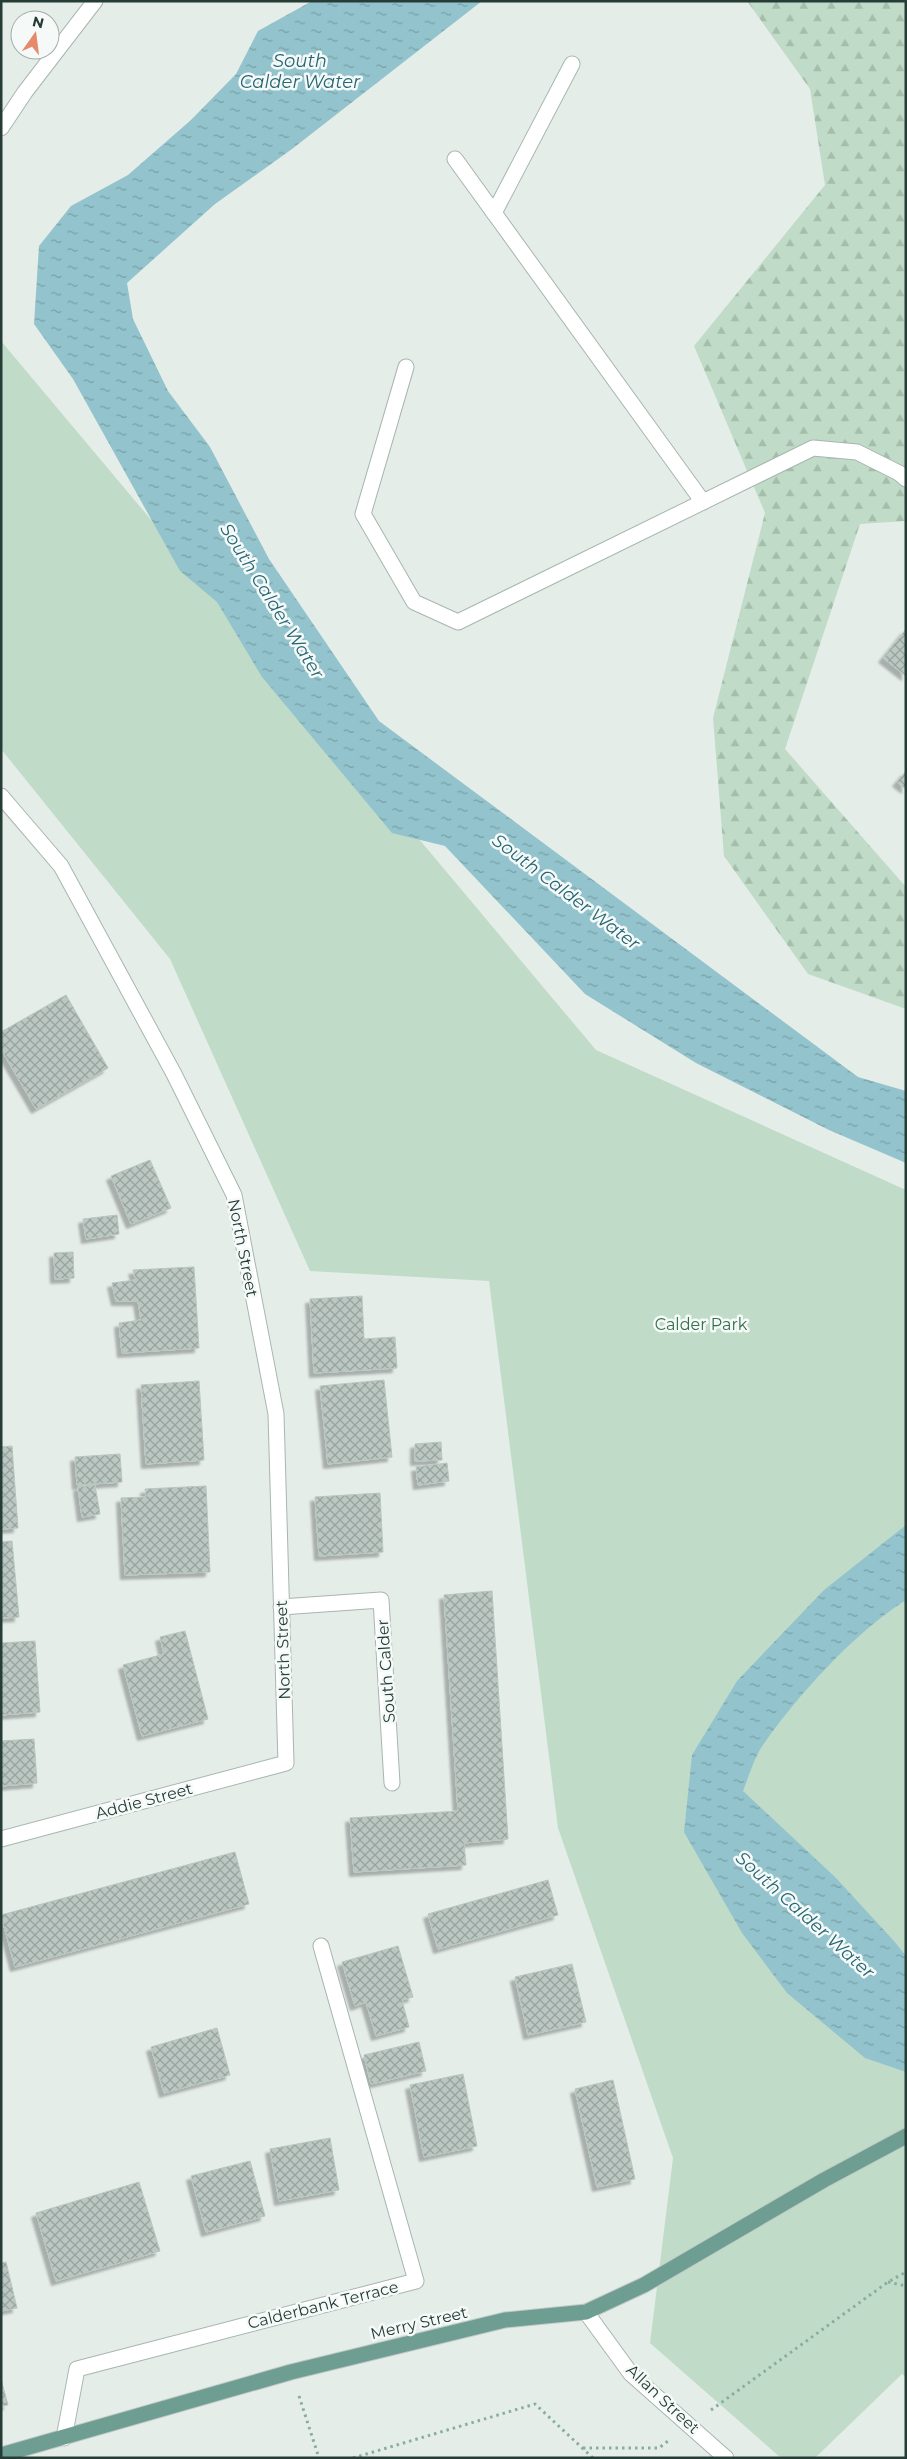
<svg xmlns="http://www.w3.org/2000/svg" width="907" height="2459" font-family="Montserrat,sans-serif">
<defs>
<pattern id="forest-firs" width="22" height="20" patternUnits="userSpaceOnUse" patternTransform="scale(1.25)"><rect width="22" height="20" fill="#c0dcc8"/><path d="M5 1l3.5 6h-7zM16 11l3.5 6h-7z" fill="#a5beac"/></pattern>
<pattern id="water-ripples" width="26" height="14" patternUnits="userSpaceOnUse" patternTransform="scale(1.25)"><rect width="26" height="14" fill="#93c3cc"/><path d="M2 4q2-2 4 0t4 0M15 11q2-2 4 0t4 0" fill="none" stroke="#78a0a6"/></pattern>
<pattern id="building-cross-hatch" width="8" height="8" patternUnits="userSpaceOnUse" patternTransform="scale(1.25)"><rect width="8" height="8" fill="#bbc7c2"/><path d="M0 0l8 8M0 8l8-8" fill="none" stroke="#98a39e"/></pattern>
<filter id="shadow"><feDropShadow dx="-4.5" dy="4.5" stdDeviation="1" flood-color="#0004"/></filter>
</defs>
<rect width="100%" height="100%" fill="#e5ede9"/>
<path fill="url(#forest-firs)" d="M747,1h159v520l-46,3 -75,225 121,138v122l-98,-35 -84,-118 -11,-138 52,-205 -71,-167 131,-161 -15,-96z"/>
<path fill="#c0dcc8" d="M1,341l595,709 310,140v1187l-4,-3 -87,84h-34l-131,-115 23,-185 -115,-330 -69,-547 -179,-10 -140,-312 -169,-210z"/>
<g fill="url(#water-ripples)">
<path d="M312,1h170l-190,148 -77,55 -88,79 6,36 35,72 42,56 59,112 110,162 479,356 48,14v72l-77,-33 -133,-67 -111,-69 -140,-148 -53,-13 -130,-156 -45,-75 -37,-31 -107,-192 -39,-55 5,-78 32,-40 57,-31 63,-55 45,-46 22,-43z"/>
<path d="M906,1525v75c-50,31 -110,97 -143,145 -9,13 -14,31 -20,46l92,86 59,64 12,15v116l-41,-14 -78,-65 -45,-60 -58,-101 8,-77 45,-74 87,-91z"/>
</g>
<g fill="url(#building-cross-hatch)" stroke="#b8c6c0" filter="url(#shadow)">
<path d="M906,629v47l-23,-18z"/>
<path d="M906,771v18l-9,-7z"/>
<path d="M66,995l42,73 -72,41 -35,-60v-17z"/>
<path d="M150,1160l21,48 -40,16 -20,-48z"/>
<path d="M117,1215l2,19 -33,5 -3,-20z"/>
<path d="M73,1252l1,26 -19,1 -1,-26z"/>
<path d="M194,1267l5,81 -77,5 -3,-30 22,-3 -3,-19h-22l-4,-18 24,-3 -3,-10z"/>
<path d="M362,1296l2,43 31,-2 2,31 -83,5 -4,-74z"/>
<path d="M384,1380l8,77 -64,7 -8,-78z"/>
<path d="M199,1381l5,79 -58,4 -5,-79z"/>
<path d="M441,1442l1,18 -27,1v-17z"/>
<path d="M12,1446l6,82 -17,1v-82z"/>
<path d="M120,1454l2,28 -45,3 -2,-28z"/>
<path d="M447,1463l2,18 -31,4 -2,-18z"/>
<path d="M95,1485l5,29 -18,3 -4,-30z"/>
<path d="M206,1486l4,86 -85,3 -4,-77 25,-1 -1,-8z"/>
<path d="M380,1493l3,59 -64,4 -4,-59z"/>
<path d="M12,1541l7,76 -18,1v-76z"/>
<path d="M492,1591l16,248 -44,4 2,22 -112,7 -4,-54 108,-7 -14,-216z"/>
<path d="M185,1631l23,88 -66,17 -19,-71 41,-11 -4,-17z"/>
<path d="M35,1641l5,71 -39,3v-72z"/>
<path d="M34,1739l3,44 -36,3v-45z"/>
<path d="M235,1852l14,52 -234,63 -14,-52z"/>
<path d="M548,1880l10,35 -120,34 -10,-35z"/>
<path d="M398,1946l15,51 -11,3 7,27 -33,9 -10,-34 -11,4 -13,-44z"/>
<path d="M572,1964l14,58 -58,13 -13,-58z"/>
<path d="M217,2028l13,47 -66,18 -13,-46z"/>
<path d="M419,2042l7,29 -55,13 -7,-29z"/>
<path d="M463,2074l14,72 -53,11 -14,-72z"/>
<path d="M613,2080l22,99 -38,8 -22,-98z"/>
<path d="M330,2138l9,52 -60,11 -9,-52z"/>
<path d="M250,2161l15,55 -59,16 -15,-56z"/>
<path d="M139,2182l21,69 -104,30 -20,-68z"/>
<path d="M6,2262l11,46 -16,3v-48z"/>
<path d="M1,2379l7,26 -7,1z"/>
</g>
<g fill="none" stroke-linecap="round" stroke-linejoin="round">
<defs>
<g id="lane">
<path d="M455,159l248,343"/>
<path d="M494,213l78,-149"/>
<path d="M406,367l-43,147 51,88 44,20 355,-174 44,4 42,21"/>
</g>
<g id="street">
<path d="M1,128l24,-36 70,-91"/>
<path d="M899,473l7,6"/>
<path d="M1,796l60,70 113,208 60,121 42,219 10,349 -285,76"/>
<path d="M281,1607l100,-7 11,183"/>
<path d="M586,2312l45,62 95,84"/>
<path d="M64,2438l13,-69 339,-88 -95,-335"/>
</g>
<path id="primary" d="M1,2455l290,-83 214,-52 81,-8 58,-27 180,-105 82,-44"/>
</defs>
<use href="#lane" stroke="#a8b5b0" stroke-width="17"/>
<use href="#street" stroke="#a8b5b0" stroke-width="17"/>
<use href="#primary" stroke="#c2c9c7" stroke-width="17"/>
<g stroke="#89ada2" stroke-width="3" stroke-dasharray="2.5 4" stroke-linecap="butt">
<path d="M888,2282l18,4"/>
<path d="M299,2396l20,62"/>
<path d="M711,2410l177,-128 18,-10"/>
<path d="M583,2448h76l9,-7"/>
<path d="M353,2458l182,-54 58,54"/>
</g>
<use href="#lane" stroke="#fff" stroke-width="15"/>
<use href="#street" stroke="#fff" stroke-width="15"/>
<use href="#primary" stroke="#6e9e92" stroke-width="15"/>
</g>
<g text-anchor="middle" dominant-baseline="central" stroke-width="5" stroke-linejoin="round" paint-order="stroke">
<g font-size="16" fill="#263d37" stroke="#f5f9f7">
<text transform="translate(243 1248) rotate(79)">North Street</text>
<text transform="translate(283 1650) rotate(-92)">North Street</text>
<text transform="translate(386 1671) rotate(-94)">South Calder</text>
<text transform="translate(144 1801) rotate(-15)">Addie Street</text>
<text transform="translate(323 2305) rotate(-14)">Calderbank Terrace</text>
<text transform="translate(419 2323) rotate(-13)">Merry Street</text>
<text transform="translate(663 2399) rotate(43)">Allan Street</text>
</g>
<g font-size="16" fill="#34704c" stroke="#f5f9f7">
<text x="701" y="1324">Calder Park</text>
</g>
<g font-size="18" font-style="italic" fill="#256674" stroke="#f5f9f7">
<text x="300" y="61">South<tspan x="300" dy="21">Calder Water</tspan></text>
<text transform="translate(272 601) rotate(58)">South Calder Water</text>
<text transform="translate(566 892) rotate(37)">South Calder Water</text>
<text transform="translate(805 1915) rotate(42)">South Calder Water</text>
</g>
</g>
<rect width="907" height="2459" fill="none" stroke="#263d37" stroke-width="5"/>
<g transform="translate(35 35) rotate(14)"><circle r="24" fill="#f5f9f7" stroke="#a2aeaa"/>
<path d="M0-4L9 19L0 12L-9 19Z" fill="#e58a6b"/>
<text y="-8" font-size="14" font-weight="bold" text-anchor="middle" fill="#263d37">N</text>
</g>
</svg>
